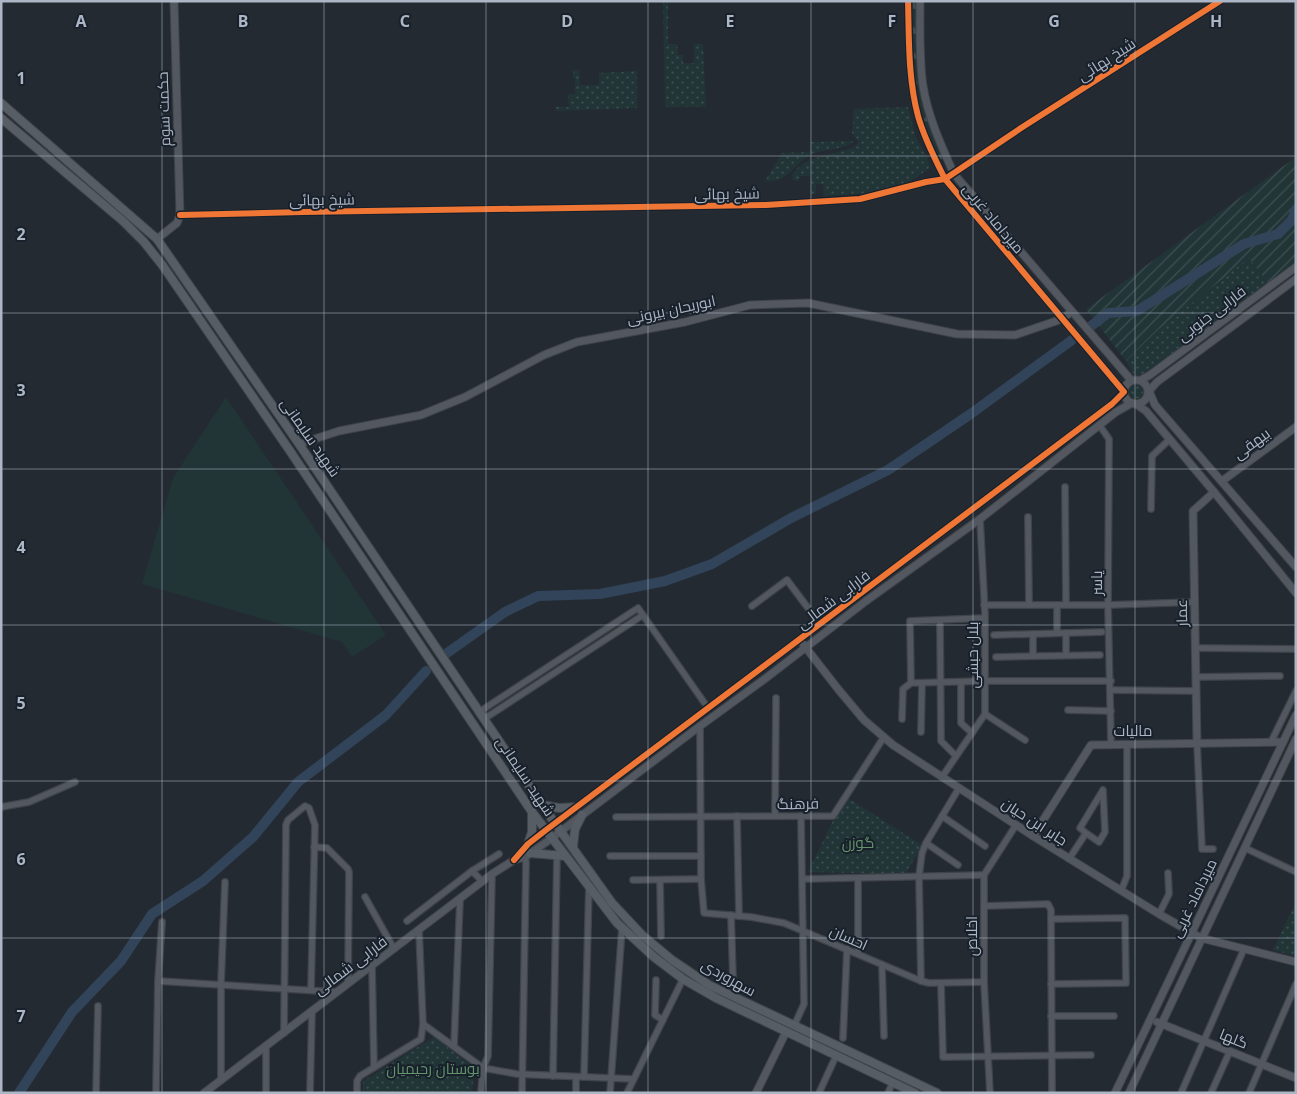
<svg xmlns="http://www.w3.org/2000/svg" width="1297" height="1094" font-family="'Noto Sans',Cairo,sans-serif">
<defs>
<pattern id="grass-dots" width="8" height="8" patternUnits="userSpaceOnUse" patternTransform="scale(1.25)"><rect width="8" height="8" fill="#213436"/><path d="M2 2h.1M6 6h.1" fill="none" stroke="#3f4f51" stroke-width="1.8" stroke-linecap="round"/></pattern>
<pattern id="forest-firs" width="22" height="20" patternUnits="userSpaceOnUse" patternTransform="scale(1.25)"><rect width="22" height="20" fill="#213436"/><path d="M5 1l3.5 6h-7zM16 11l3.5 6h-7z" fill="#3f4f51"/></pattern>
<pattern id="garden-furrows" width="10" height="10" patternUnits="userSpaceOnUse" patternTransform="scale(1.25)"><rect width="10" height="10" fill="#213436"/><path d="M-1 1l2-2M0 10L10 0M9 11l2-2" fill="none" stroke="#3f4f51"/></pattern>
</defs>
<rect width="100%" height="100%" fill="#242a31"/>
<g fill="url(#grass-dots)">
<path d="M663,1h5v43h9l1,11h5v8h11v-19h9l3,63h-41z"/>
<path d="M573,70h6l1,15h19v-12l38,-2v37l-81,3 -1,-4h14l-1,-13h7v-16h-2z"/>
<path d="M908,107l8,30 13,25 1,6c-7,4 -13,10 -20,13 -26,13 -57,14 -86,15l-1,-12h-7v10h-6v-18h-10l-1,5 -6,-1 -1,-4c10,-22 45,-20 64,-30l2,-5 -6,-8 2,-24z"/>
<path d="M854,141c-10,10 -31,7 -44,14 -18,10 -22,29 -45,26l17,-28 27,-1 1,-10z"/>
<path d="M1249,257l19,26 -125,92h-9l-8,-14 33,-32z"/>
<circle cx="1136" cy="392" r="7"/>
<path d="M845,796l77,49 -16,29 -98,-2z"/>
<path d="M1296,902v54l-23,-6z"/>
<path d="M434,1037l40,31 -2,25h-110l1,-12z"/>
</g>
<path fill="url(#forest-firs)" d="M912,1h4l2,83 12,43 13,31v2h-3c-27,-54 -27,-101 -28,-159z"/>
<path fill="url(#garden-furrows)" d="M1296,157v105l-28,21 -19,-25 -90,71 -33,32 -40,-52z"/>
<path fill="#213436" d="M226,397l160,238 -34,22 -10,-15 -200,-58 31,-106z"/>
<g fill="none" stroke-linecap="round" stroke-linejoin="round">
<g stroke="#31445a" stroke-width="10">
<path d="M1091,326l17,-13 29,-2 107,-67 34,-10 14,-14 4,-11"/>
<path d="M447,653l58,-41 33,-16 62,-2 65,-13 47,-17 79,-46 97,-48 84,-57 100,-73"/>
<path d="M19,1093l53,-81 49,-51 31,-47 51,-33 50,-44 45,-55 88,-67 40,-44"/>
</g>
<defs>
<g id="minor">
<path d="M1100,426l9,13 -1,166 3,138"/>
<path d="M1065,487l1,118"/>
<path d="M1151,509l1,-53 18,-17"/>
<path d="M1028,517l1,88"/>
<path d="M984,605h124l87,-3"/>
<path d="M1057,605v28"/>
<path d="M752,606l35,-26 33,44"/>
<path d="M985,618l-75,3 1,62 74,-2h126"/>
<path d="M940,620l1,121 15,15"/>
<path d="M1066,633v22"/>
<path d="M1033,634v22"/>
<path d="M994,635l108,-3"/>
<path d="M1195,648l101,1"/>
<path d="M996,657l104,-2"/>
<path d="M1196,677l84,-1"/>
<path d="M961,682v41l11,10"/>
<path d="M1111,690l85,1"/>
<path d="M1068,710l43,1"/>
<path d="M479,712l159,-104 70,100"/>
<path d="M985,714l40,26"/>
<path d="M484,719l159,-104"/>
<path d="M902,719l1,-30 8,-6"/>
<path d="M700,726l1,153 3,34 47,4 33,6 137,58 8,2 55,-1"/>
<path d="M921,732l1,-49"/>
<path d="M1271,742l25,-51"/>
<path d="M1197,743l5,106h11"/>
<path d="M942,777l43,-63v-100l-5,-95"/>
<path d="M1,807l28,-5 46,-20"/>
<path d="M737,816l2,100"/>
<path d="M775,816l1,-118"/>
<path d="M942,816l43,30"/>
<path d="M616,817l217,-1 51,-79"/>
<path d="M926,843l32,22"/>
<path d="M314,847l13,1 21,21 1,3 -1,111"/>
<path d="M1245,848l51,24"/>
<path d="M610,856h91"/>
<path d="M1069,859l17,-26 -6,-5 23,-38 2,42 -6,10 -13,-9"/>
<path d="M803,879l181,-4"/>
<path d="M633,880l68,-1"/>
<path d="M660,880l1,56"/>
<path d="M482,881l-10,-10 27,-17"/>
<path d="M1121,891l6,-15v-132"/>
<path d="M365,897l29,52"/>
<path d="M984,906l64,-2 3,6 1,183"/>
<path d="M1159,914l10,-20 -1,-21"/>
<path d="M731,915l2,64"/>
<path d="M1051,919l74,-1 1,65 -75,1"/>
<path d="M407,921l65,-50"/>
<path d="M858,954v-76"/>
<path d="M372,966l2,101"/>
<path d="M882,966l2,70"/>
<path d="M656,980l-1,35 8,5"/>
<path d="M158,981l179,11"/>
<path d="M921,981l-2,-105 3,-23 4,-10 33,-55"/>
<path d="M941,983l2,74 148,-2"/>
<path d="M1051,1016h63"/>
<path d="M423,1024l60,44 34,6 116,5"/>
<path d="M794,1026l10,-22 -3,-188"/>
<path d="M284,1033l2,-208 2,-5 17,-14 4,2 6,17 -4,164"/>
<path d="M843,1038l4,-89"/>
<path d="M266,1046v47"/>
<path d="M454,1046l6,-147"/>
<path d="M553,1076l4,-222"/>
<path d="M584,1077l5,-192"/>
<path d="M221,1080v-96l4,-102"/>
<path d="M96,1093l2,-87"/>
<path d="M156,1093l2,-112 4,-59"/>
<path d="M310,1093l2,-81"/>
<path d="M357,1093v-12l3,-5 61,-37 2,-15 -4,-94"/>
<path d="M481,1093l2,-25 5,-12 4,-182"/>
<path d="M522,1093l4,-231 -1,-5"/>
<path d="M576,1093v-16"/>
<path d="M610,1093l12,-165"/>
<path d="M627,1093l56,-114"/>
<path d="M819,1093l17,-37"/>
<path d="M888,1093l5,-11"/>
<path d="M990,1093l-6,-111v-107l32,-50"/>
<path d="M1181,1093l63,-144"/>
<path d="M1211,1093l19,-42"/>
<path d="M1249,1093l47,-109"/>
</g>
<g id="tertiary">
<path d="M920,1c0,28 -1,58 3,85 5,31 18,59 31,88l177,206"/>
<path d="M180,215l123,-3 463,-7 94,-6 66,-17 19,-3 76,-51 199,-127"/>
<path d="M157,239l20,-16 3,-8 -6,-214"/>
<path d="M1296,279l-139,103 -8,9 6,14 141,162"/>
<circle cx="1136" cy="392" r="12"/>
<path d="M1141,380l9,-5 146,-108"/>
<path d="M1136,404l10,7 68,81 82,101"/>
<path d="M299,444l40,-13 82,-16 44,-18 79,-42 33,-13 108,-20 65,-17 58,-2 149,31 58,1 47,-16 9,-7"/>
<path d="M1222,481l74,-54"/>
<path d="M803,644l35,45 26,31 29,25 140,91 126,78 42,24 95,24"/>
<path d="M1197,743l-4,-232 21,-19"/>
<path d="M1033,836l58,-91 192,-3"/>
<path d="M514,860l14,-16 18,-14 566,-426 12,-12 -179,-213c-10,-20 -21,-41 -27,-63 -10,-38 -9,-77 -10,-115"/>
<path d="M1157,1022l139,56"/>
<path d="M204,1093l288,-219 22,-14 11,-3 27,-19 144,-109 70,-51 100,-77 114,-82 136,-107 16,-9"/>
<path d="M756,1093l30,-61"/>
<path d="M1115,1093l181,-378"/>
<path d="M1129,1093c55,-119 112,-236 167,-354"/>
</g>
<g id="secondary">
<path d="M1,103l156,136 142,205 243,361 70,98 30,32 30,25 37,25 228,108"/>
<path d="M1,118l122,103 21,21 19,24 127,185 242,361 85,111 37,34 29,22 33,19 199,95"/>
<path d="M542,805l17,3 18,-1"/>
<path d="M528,844l4,-12v-20"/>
<path d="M573,847l2,-18 7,-14"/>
<path d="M530,853l35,3"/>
</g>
</defs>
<use href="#minor" stroke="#40444a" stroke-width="8"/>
<use href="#tertiary" stroke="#40444a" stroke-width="9"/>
<use href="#secondary" stroke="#40444a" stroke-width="10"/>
<use href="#minor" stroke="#535860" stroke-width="5.5"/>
<use href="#tertiary" stroke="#535860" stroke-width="7"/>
<use href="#secondary" stroke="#575d64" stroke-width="8"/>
<defs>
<g id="cycleway">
<path d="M180,215l123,-3 463,-7 94,-6 66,-17 19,-3 76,-51 199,-127"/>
<path d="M514,860l14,-16 18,-14 566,-426 12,-12 -179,-213c-10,-20 -21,-41 -27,-63 -10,-38 -9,-77 -10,-115"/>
</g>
</defs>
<use href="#cycleway" stroke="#18212b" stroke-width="9"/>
<use href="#cycleway" stroke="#f07635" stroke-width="6"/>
</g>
<path fill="none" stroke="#acb6c4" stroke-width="1" stroke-opacity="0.55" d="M162,1v1092M324,1v1092M486,1v1092M648,1v1092M811,1v1092M973,1v1092M1135,1v1092M1,156h1295M1,313h1295M1,469h1295M1,625h1295M1,781h1295M1,938h1295"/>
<g text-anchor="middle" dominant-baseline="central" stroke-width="4" stroke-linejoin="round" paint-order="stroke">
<g font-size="15" fill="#acb6c4" stroke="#18212b">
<text transform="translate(1106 59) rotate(-33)">شیخ بهائی</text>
<text transform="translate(163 109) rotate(-92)">حکمت سوم</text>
<text transform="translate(727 193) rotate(-1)">شیخ بهائی</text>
<text transform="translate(322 199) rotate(-1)">شیخ بهائی</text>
<text transform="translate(994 218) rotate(50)">میرداماد غربی</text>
<text transform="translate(671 309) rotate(-12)">ابوریحان بیرونی</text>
<text transform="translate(1211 313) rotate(-37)">فارابی جنوبی</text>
<text transform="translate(311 437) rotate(55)">شهید سلیمانی</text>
<text transform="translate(1251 443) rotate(-36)">بیهقی</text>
<text transform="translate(1096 583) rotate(-90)">یاسر</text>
<text transform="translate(833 599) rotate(-37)">فارابی شمالی</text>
<text transform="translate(1181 613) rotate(-91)">عمار</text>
<text transform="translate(972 655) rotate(-90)">بلال حبشی</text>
<text x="1133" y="730">مالیات</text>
<text transform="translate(526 776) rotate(56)">شهید سلیمانی</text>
<text transform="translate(798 803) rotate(-1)">فرهنگ</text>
<text transform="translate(1035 821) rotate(33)">جابر ابن حیان</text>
<text transform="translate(1193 898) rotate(-64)">میرداماد غربی</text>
<text transform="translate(971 936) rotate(-90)">اخلاص</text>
<text transform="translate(849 937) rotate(24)">احسان</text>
<text transform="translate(350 965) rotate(-37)">فارابی شمالی</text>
<text transform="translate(729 977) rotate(29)">سهروردی</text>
<text transform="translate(1234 1038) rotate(22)">گلها</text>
</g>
<g font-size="15" fill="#64946c" stroke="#18212b">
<text x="858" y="842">گوزن</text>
<text x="433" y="1068">بوستان رحیمیان</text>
</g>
</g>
<g font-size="16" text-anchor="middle" font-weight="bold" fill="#acb6c4" stroke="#18212b" stroke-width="4" stroke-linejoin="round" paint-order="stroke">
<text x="81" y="27">A</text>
<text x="243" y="27">B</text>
<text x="405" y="27">C</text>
<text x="567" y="27">D</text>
<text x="730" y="27">E</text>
<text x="892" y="27">F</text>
<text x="1054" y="27">G</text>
<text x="1216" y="27">H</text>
<text x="21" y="84">1</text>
<text x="21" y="240">2</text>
<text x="21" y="396">3</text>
<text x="21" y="553">4</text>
<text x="21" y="709">5</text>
<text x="21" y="865">6</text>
<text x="21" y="1022">7</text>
</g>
<rect width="1297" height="1094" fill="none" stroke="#acb6c4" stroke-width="5"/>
</svg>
